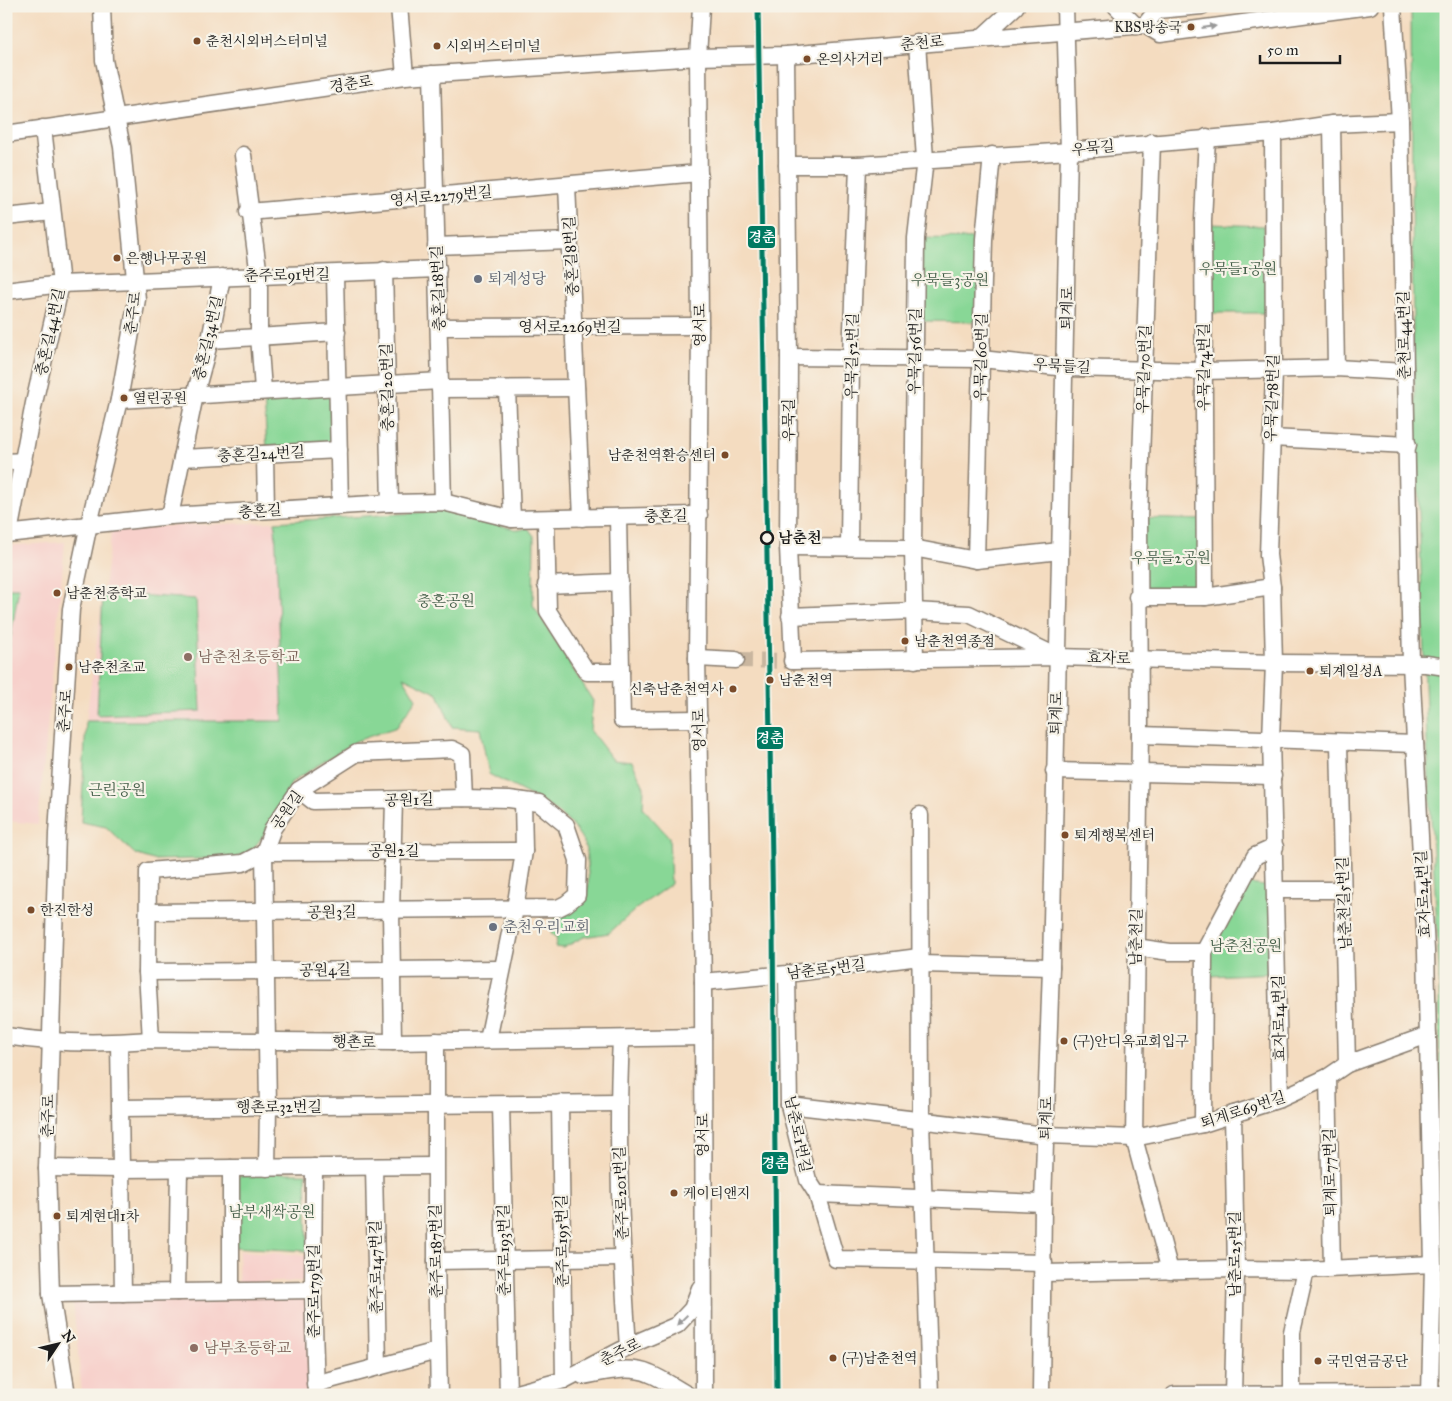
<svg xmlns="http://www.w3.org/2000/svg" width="1452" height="1401" font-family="'IM FELL Great Primer','Noto Serif KR',serif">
<rect width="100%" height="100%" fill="#f7f3e8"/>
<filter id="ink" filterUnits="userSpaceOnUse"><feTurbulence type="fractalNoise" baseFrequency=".02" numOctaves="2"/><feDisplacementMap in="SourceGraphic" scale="10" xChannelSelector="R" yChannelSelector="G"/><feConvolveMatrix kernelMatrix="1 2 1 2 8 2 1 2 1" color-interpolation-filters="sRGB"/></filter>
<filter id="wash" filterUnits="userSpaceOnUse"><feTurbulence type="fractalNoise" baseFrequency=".0096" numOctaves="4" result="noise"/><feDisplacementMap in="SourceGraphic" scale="20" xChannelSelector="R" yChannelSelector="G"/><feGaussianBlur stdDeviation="1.12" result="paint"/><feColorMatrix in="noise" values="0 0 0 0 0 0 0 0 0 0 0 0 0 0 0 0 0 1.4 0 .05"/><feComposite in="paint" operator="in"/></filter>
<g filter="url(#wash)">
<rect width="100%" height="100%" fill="#f4dcc0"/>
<g fill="#f7d0cb">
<path d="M275,522l8,199h-197l26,-193z"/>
<path d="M65,542l-27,282 -32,-3v-275z"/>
<path d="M239,1251l68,4 -1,26 -68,2z"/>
<path d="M307,1296l6,99h-231l-9,-96z"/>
</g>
<g fill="#88d796" stroke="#527a59">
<path d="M1411,6h35v1389h-4l-3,-428 -12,-226 -14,-402z"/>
<path d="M1209,224l55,2 3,87h-56z"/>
<path d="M916,238l68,1 -2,83 -66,-1z"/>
<path d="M334,393l3,52 -70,5 -3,-54z"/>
<path d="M443,511l76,19 9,-2 6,8 -1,69 60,96 -3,29 23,30 19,2 12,25 -1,21 26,29 2,47 -35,25 -27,24 -25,4 -21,11 -8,-1 2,-9 -6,-4 4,-17c22,-10 36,-17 33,-44 -1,-9 -1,-22 -4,-30 -17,-35 -63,-51 -95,-69l-9,-45 -28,-2 -14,-33 -35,-17 13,22 -19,28 -41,14 -64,41 -29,54 -11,14 -18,8 -81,2 -18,-6 -29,-27 -25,-5 5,-101h197l-8,-199z"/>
<path d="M1139,518l66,2v77h-68z"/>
<path d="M6,588h13l-13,75z"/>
<path d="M103,593l93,6 5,112 -104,4z"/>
<path d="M1249,884l24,3 2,86 -66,3 -2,-20z"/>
<path d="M243,1173h63l2,78 -75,-4 3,-68z"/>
</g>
</g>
<g filter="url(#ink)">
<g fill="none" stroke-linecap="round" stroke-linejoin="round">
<path stroke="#c9b69f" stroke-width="16" stroke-dasharray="16 8" stroke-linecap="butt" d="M736,660l56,1"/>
<defs>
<g id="minor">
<path d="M399,6l6,70"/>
<path d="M701,6l-3,51 2,269 -3,332 6,324 1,413"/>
<path d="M1116,6l20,20"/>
<path d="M1393,6l7,115 11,543 15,287 7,313 -3,131"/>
<path d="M1145,25l12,-15 45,-4"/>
<path d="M980,39l36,-33"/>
<path d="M786,55l3,302 -1,190 5,114"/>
<path d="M432,74l11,428"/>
<path d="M1332,124l4,244"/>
<path d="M1273,133l1,238 -6,184 4,32 2,76 -3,76 9,360"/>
<path d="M6,134l399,-58 293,-19 88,-2 359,-30 15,9 210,-28"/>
<path d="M1152,142l-13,376 1,217 -6,403 36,133"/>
<path d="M243,155l16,121v60l4,54"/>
<path d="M787,165h71l211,-14 204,-18 59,-9 68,-3"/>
<path d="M567,185l15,333"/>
<path d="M248,212l451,-39"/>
<path d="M6,217l46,-5"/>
<path d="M436,246l134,-5"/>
<path d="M384,270l6,233"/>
<path d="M335,275l5,231"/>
<path d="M6,291l55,-7 377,-15"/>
<path d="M439,327l261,-1"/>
<path d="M210,340l127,-8"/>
<path d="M789,357l192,2 85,9 138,3 132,-3 69,4"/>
<path d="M440,389l136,-1"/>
<path d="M507,389l5,130"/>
<path d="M119,400l321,-19"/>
<path d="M1271,438l137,7"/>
<path d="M265,455l1,55"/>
<path d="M182,458l157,-8"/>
<path d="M6,462l18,-1"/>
<path d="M170,516l25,-121 15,-55 12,-63"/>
<path d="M618,517l4,203 77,-1"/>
<path d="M546,520l2,91 39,61h34"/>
<path d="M9,533l25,-130 27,-119 -18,-156"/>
<path d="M6,534l164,-18 220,-13 53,-1 69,17 187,-4"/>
<path d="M788,547l125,1 63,12 84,-9"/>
<path d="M849,547l2,-189 7,-193"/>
<path d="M976,560l8,-321 8,-84"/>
<path d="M546,585l74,-3"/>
<path d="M1137,597h68l67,-10"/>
<path d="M1205,597l-2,-376 4,-84"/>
<path d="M790,616l124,-5 55,3 87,42"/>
<path d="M697,658l39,2"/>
<path d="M915,660l-2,-112 3,-310 9,-79 -8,-116"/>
<path d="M792,661l266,-4 216,6 152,1 20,3"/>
<path d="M1140,735l275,9"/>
<path d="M1339,743l8,321"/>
<path d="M1054,771l219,5"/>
<path d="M920,815l1,305 9,275"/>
<path d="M264,852l4,255 -1,61"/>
<path d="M264,852l260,-1"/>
<path d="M1276,890h66"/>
<path d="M148,912l410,-4 8,-4 11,-9 1,-35 -12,-35 -27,-22 -30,-4 -45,-1 -151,3 -14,-11"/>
<path d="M1135,947l35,5h34"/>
<path d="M920,964l131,3"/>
<path d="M147,972l355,-3"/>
<path d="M787,974l2,131 19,75 9,14 19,65 208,4"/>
<path d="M703,982l84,-8 132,-17"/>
<path d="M6,1036c50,8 95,8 145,4l242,2 310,-5"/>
<path d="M621,1039c-5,102 0,205 7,308"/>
<path d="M151,1040l-4,-68 1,-101 95,-8 21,-11 9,-24 26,-38 58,-37 95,-4 10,5 2,44"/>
<path d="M488,1040l27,-131 9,-58 -1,-50"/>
<path d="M436,1041v220l3,134"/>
<path d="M393,1042l-2,-131 3,-111"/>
<path d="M119,1043l4,250"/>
<path d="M1328,1077l4,191"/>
<path d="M560,1103l4,277"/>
<path d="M501,1105l7,290"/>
<path d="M789,1105l257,30 88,3 69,-14 77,-25 48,-22 19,-13 81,-29"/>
<path d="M121,1108l497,-5"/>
<path d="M1233,1114l3,155 -3,126"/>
<path d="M1203,1124l1,-172 51,-96 20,-9"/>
<path d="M314,1167l-1,123 3,105"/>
<path d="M374,1167l4,200"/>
<path d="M47,1168l74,1 314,-3"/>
<path d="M817,1194l226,9"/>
<path d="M436,1261l186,-3"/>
<path d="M1044,1273l192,-4 70,1 127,-6"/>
<path d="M231,1291v-123"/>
<path d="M177,1292l2,-123"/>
<path d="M51,1294l262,-4"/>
<path d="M583,1376c22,-4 46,-11 67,-2 13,5 25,14 38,21"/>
<path d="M315,1384l122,-33"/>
<path d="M1292,1393v-61l14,-62"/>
<path d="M67,1395l-16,-101 -4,-126 10,-334 7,-116 7,-109 18,-85 30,-124 18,-101 -15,-152 -18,-87 -2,-54"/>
<path d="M509,1395l55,-15 69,-36 44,-19 15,-16 8,-21"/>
<path d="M1041,1395l2,-192 8,-236 18,-816 -4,-145"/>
<path d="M1174,1395l272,-1"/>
</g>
</defs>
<use href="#minor" stroke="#887c6e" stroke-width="19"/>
<use href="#minor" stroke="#fff" stroke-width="16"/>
<defs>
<path id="rail-1" d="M758,6l15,918 4,471"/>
</defs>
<use href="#rail-1" stroke="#f7f3e8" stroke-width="9"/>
<use href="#rail-1" stroke="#007a62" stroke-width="5"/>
</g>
<defs><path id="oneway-solid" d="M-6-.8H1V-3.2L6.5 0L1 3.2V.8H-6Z" transform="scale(1.25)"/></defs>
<g fill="#999">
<use href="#oneway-solid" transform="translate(1209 27) rotate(-7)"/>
<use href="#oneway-solid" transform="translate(682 1320) rotate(136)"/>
</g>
</g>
<g fill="#7a4b2a" stroke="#f7f3e8" stroke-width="2">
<circle cx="1191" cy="27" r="4.5"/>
<circle cx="197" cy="41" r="4.5"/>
<circle cx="437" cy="46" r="4.5"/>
<circle cx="807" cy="59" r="4.5"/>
<circle cx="117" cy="258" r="4.5"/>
<circle cx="124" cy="398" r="4.5"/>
<circle cx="725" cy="455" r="4.5"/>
<circle cx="57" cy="593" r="4.5"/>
<circle cx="905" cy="641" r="4.5"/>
<circle cx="69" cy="667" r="4.5"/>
<circle cx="1310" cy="671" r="4.5"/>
<circle cx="770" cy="680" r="4.5"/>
<circle cx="733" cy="689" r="4.5"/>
<circle cx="1065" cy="835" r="4.5"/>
<circle cx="31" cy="910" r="4.5"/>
<circle cx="1064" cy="1041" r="4.5"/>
<circle cx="674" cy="1193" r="4.5"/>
<circle cx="57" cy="1216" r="4.5"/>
<circle cx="833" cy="1358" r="4.5"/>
<circle cx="1318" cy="1361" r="4.5"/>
</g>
<g fill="#6b7280" stroke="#f7f3e8" stroke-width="2">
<circle cx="478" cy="279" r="5"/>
<circle cx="493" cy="927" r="5"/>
</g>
<circle fill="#f7f3e8" stroke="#1c1c1c" stroke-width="2.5" cx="767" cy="538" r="6"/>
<g fill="#8d6e63" stroke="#f7f3e8" stroke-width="2">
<circle cx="188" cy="657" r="5"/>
<circle cx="194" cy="1348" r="5"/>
</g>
<g text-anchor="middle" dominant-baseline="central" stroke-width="4.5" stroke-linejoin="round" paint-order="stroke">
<g font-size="14" fill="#1c1c1c" stroke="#f7f3e8" text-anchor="start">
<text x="1182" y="27" text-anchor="end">KBS방송국</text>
<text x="206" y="41">춘천시외버스터미널</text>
<text x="446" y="46">시외버스터미널</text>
<text x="816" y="59">온의사거리</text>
<text x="126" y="258">은행나무공원</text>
<text x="133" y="398">열린공원</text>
<text x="716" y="455" text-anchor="end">남춘천역환승센터</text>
<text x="66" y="593">남춘천중학교</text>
<text x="914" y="641">남춘천역종점</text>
<text x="78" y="667">남춘천초교</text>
<text x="1319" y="671">퇴계일성A</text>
<text x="779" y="680">남춘천역</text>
<text x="724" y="689" text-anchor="end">신축남춘천역사</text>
<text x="1074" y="835">퇴계행복센터</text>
<text x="40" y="910">한진한성</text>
<text x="1073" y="1041">(구)안디옥교회입구</text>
<text x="683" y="1193">케이티앤지</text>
<text x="66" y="1216">퇴계현대1차</text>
<text x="842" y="1358">(구)남춘천역</text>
<text x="1327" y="1361">국민연금공단</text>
</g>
<g font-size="15" fill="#1c1c1c" stroke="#f7f3e8">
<text transform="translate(922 43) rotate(-5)">춘천로</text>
<text transform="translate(351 84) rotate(-9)">경춘로</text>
<text transform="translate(1093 148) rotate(-6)">우묵길</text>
<text transform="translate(441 196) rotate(-5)">영서로2279번길</text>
<text transform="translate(571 256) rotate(-93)">충혼길8번길</text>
<text transform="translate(287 275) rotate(-1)">춘주로91번길</text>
<text transform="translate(438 288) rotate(-92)">충혼길18번길</text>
<text transform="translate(1067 308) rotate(-89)">퇴계로</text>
<text transform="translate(133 313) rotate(-83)">춘주로</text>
<text transform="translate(700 325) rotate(-90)">영서로</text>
<text x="570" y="327">영서로2269번길</text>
<text transform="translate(50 332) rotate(-78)">충혼길44번길</text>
<text transform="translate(1404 335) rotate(-91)">춘천로44번길</text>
<text transform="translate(208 338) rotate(-77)">충혼길34번길</text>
<text transform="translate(915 351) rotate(-89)">우묵길56번길</text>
<text transform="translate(852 356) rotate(-89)">우묵길52번길</text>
<text transform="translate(981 357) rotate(-89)">우묵길60번길</text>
<text transform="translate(1062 366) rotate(4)">우묵들길</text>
<text transform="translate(1204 367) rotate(-90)">우묵길74번길</text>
<text transform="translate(1144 369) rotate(-88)">우묵길70번길</text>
<text transform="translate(387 387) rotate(-91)">충혼길20번길</text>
<text transform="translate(1272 398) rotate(-88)">우묵길78번길</text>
<text transform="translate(789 420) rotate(-90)">우묵길</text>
<text transform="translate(261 454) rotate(-3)">충혼길24번길</text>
<text transform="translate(260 511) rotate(-4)">충혼길</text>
<text transform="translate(666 516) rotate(-1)">충혼길</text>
<text transform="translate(1109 658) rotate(2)">효자로</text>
<text transform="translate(65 711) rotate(-86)">춘주로</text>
<text transform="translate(1056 713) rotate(-88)">퇴계로</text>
<text transform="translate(699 730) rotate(-91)">영서로</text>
<text transform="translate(409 800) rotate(-1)">공원1길</text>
<text transform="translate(287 810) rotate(-55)">공원길</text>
<text x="394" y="851">공원2길</text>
<text transform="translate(1423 894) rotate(-93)">효자로24번길</text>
<text transform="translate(1344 903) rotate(-92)">남춘천길5번길</text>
<text transform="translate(332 912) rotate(-1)">공원3길</text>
<text transform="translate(1136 937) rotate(-89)">남춘천길</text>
<text transform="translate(826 969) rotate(-7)">남춘로5번길</text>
<text transform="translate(325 970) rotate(-1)">공원4길</text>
<text transform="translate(1279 1018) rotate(-91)">효자로14번길</text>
<text transform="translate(354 1042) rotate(1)">행촌로</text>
<text x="279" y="1107">행촌로32번길</text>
<text transform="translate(1243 1110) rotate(-18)">퇴계로69번길</text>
<text transform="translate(48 1116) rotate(-89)">춘주로</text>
<text transform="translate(1046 1118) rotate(-88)">퇴계로</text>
<text transform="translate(798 1134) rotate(78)">남춘로1번길</text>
<text transform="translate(703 1135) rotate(-90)">영서로</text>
<text transform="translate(1330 1172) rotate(-91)">퇴계로77번길</text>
<text transform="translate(621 1193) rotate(-92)">춘주로201번길</text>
<text transform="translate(562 1241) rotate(-91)">춘주로195번길</text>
<text transform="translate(504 1250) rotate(-91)">춘주로193번길</text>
<text transform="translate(436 1251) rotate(-91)">춘주로187번길</text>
<text transform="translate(1235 1254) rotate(-90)">남춘로25번길</text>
<text transform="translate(376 1267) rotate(-91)">춘주로147번길</text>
<text transform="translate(314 1291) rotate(-90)">춘주로179번길</text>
<text transform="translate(620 1352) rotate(-26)">춘주로</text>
</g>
<g font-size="15" fill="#425d47" stroke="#f7f3e8">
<text x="1238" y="269">우묵들1공원</text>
<text x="950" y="280">우묵들3공원</text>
<text x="1171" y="558">우묵들2공원</text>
<text x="446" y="601">충혼공원</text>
<text x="117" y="790">근린공원</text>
<text x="1246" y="946">남춘천공원</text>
<text x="272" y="1212">남부새싹공원</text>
</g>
<g font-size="15" fill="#5b616d" stroke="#f7f3e8" text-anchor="start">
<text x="488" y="279">퇴계성당</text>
<text x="503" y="927">춘천우리교회</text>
</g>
<g font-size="15" font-weight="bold" fill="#1c1c1c" stroke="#f7f3e8" text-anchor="start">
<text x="778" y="538">남춘천</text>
</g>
<g font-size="15" fill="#785e54" stroke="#f7f3e8" text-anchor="start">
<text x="198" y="657">남춘천초등학교</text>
<text x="204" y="1348">남부초등학교</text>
</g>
</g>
<g stroke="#f7f3e8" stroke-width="2">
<rect x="747" y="225" width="29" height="24" rx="5" fill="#007a62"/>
<rect x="756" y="726" width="28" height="24" rx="5" fill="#007a62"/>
<rect x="761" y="1151" width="28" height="24" rx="5" fill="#007a62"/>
</g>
<g font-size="14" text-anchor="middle" font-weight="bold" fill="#fff">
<text x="762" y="242">경춘</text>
<text x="770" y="743">경춘</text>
<text x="775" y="1168">경춘</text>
</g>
<rect width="1452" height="1401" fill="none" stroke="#f7f3e8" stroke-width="25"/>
<g transform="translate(58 1344) rotate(55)" stroke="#f7f3e8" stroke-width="4" paint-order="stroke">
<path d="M0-4L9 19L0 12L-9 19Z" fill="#1c1c1c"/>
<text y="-8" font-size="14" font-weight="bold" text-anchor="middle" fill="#1c1c1c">N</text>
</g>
<path d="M1260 55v8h80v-8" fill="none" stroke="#1c1c1c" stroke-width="2.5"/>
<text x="1267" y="55" font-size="15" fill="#1c1c1c" stroke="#f7f3e8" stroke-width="4" paint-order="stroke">50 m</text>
</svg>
